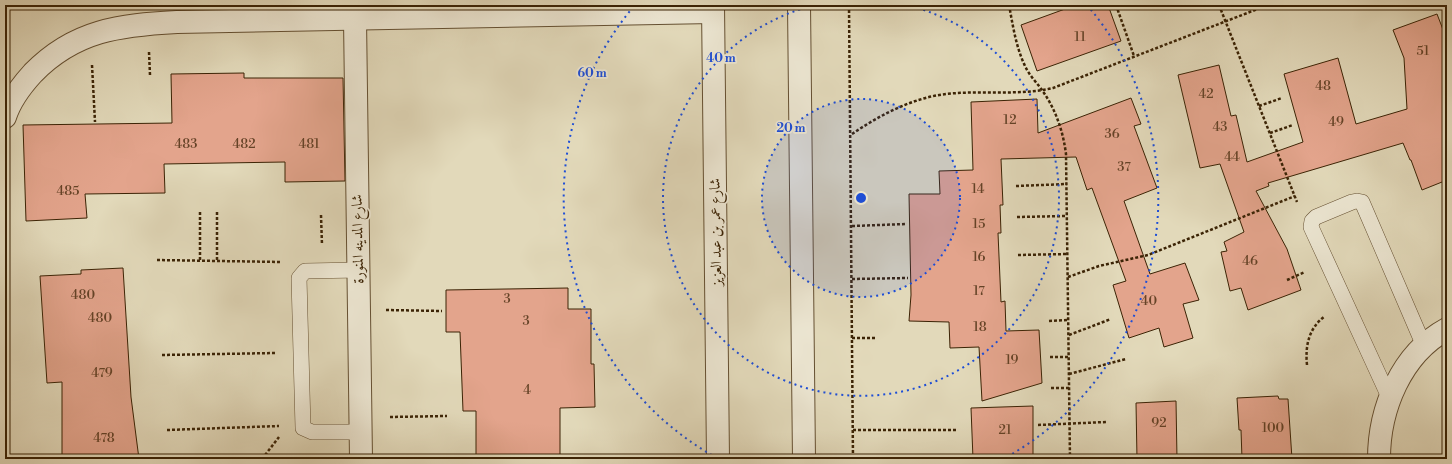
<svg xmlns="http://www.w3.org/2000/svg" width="1452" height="464" font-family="'Libre Bodoni',Amiri,serif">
<rect width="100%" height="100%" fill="#e2d9ba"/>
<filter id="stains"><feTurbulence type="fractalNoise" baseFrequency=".005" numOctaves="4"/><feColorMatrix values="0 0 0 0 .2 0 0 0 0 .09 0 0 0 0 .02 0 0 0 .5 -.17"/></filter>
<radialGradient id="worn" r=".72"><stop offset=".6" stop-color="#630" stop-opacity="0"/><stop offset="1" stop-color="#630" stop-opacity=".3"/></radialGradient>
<g fill="#e3a48c" stroke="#3b2305">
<path d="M1076,5h32l13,36 -84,30 -16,-46z"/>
<path d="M1437,14l10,26v140l-25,10 -11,-30h-1l-7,-17 -135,40 1,3 -13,5 31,58 14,41 -53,20 -7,-22 -11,3 -9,-39 6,-1 -3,-9 20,-10 -24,-68 -20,4 -22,-93 41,-10 12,51 5,-1 11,47 56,-20 -19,-68 54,-16 18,66 51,-15 -3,-51 -11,-28z"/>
<path d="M244,73v5h99l2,103 -60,1v-20l-121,2 1,29 -80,1 2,24 -61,3 -3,-96 149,-2 -1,-49z"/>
<path d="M1131,98l10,26 -7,2 23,62 -33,13 26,73 35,-11 14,37 -16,4 10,34 -29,9 -5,-19 -30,10 -16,-53 13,-4 -34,-93 -5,2 -11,-33 -75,2 2,46h-3l1,28h-3l3,69 4,-1 1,30 33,-1 3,53 -60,18 -3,-54 -29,1 -1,-26 -40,-1 2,-26 -2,-101h31l-1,-23 34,-1 -2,-68 66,-3 1,34z"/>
<path d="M123,268l8,129 8,62h-77v-77l-15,1 -7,-107 41,-2v-4z"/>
<path d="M568,288v21h23v55h3l1,43 -35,1v51h-84v-48h-13l-3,-79h-14v-42z"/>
<path d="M1278,396l1,3h9l4,60h-50l-1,-29h-2l-2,-32z"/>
<path d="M1176,401l1,58h-40l-1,-56z"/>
<path d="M1033,406v53h-60l-2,-51z"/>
</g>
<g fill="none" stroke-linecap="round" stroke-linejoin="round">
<defs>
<g id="service">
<path d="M359,270l-54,1 -6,7 4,150 9,4h49"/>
<path d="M1389,397l-78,-170 1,-6 4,-4 36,-15 5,-1 5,1 62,144"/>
</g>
<g id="minor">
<path d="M355,19l6,440"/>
<path d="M5,117c5,-16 17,-32 28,-44 42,-43 87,-48 144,-51l536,-10"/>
<path d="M1379,459c0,-50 22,-105 68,-130"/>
</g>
<g id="tertiary">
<path d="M713,5l5,454"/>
<path d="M799,5l5,454"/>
</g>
</defs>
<use href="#service" stroke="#655032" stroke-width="16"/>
<use href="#minor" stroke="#655032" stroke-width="24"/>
<use href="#tertiary" stroke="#655032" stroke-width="24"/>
<g stroke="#3b2305" stroke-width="2.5" stroke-dasharray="3 2" stroke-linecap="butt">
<path d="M849,5l4,454"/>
<path d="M1009,5c4,21 7,43 17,63 4,8 11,15 16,22 14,20 21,41 24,64l4,305"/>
<path d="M1116,5l18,51"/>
<path d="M1219,5l78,197"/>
<path d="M1445,5l2,6"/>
<path d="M149,52l1,23"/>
<path d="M92,65l3,57"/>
<path d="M1259,106l23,-8"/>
<path d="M1270,133l23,-8"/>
<path d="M852,134c28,-19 60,-36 94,-40 36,-4 72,2 107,-6l215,-83"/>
<path d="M1016,186l51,-2"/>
<path d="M321,215l1,30"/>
<path d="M1017,217l50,-1"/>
<path d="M852,226l55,-2"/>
<path d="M1018,255l50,-1"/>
<path d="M157,260l124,2"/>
<path d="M200,260v-49"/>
<path d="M217,260v-48"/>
<path d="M1068,277l31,-11 49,-11 147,-59"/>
<path d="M852,279l56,-1"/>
<path d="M1287,280l18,-8"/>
<path d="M386,310l56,1"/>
<path d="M1049,321l20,-1"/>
<path d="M1069,335l42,-16"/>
<path d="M852,338h25"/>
<path d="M162,355l114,-2"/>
<path d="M1050,357h19"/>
<path d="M1307,365c-2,-20 2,-37 18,-49"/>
<path d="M1069,374l57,-15"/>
<path d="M1051,388h18"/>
<path d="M390,417l57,-1"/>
<path d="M1038,425l68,-3"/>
<path d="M167,430l112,-4"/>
<path d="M853,430h105"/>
<path d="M390,457h49l3,2"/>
<path d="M262,459l17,-22"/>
<path d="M1095,459h11"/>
</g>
<use href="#service" stroke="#ece6d2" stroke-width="15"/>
<use href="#minor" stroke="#ece6d2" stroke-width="22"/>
<use href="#tertiary" stroke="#ece6d2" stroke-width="22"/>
</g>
<circle cx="861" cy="198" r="99" fill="#1d4ed8" fill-opacity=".12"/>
<g fill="none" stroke="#1d4ed8" stroke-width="2" stroke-dasharray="2 4">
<circle cx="861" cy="198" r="99"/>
<path d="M906 5A198 198 0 1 1 816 5"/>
<path d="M717 458A297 297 0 0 1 635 5M1087 5A297 297 0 0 1 1005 458"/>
</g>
<g text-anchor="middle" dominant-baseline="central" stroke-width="3.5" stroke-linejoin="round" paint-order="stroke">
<g font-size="13" fill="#654327">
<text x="1080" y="37">11</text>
<text x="1423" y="51">51</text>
<text x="1323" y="86">48</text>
<text x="1206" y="94">42</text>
<text x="1010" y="120">12</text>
<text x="1336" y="122">49</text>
<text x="1220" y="127">43</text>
<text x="1112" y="134">36</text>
<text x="186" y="144">483</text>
<text x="244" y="144">482</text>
<text x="309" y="144">481</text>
<text x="1232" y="157">44</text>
<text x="1124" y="167">37</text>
<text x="978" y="189">14</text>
<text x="68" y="191">485</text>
<text x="979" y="224">15</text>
<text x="979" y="257">16</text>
<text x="1250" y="261">46</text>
<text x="979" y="291">17</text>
<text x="83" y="295">480</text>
<text x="507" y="299">3</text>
<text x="1149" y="301">40</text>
<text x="100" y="318">480</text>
<text x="526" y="321">3</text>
<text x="980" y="327">18</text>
<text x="1012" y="360">19</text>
<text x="102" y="373">479</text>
<text x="527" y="390">4</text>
<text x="1159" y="423">92</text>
<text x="1273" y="428">100</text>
<text x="1005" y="430">21</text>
<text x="104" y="438">478</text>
</g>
<g font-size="15" fill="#3b2305" stroke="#ece6d2">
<text transform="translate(716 232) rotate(-91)">شارع عمر بن عبد العزيز</text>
<text transform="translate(358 239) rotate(-91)">شارع المدينه المنورة</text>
</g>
</g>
<circle cx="861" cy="198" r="6" fill="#1d4ed8" stroke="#ece6d2" stroke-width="2"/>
<g font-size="12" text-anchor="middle" font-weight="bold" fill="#1d4ed8" stroke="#ece6d2" stroke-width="3.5" stroke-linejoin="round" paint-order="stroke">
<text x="721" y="62">40 m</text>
<text x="592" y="77">60 m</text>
<text x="791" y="132">20 m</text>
</g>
<rect width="1452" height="464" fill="none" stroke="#e2d9ba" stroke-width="20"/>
<rect x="6" y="6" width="1440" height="452" fill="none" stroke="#3b2305" stroke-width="2"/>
<rect x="10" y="10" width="1432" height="444" fill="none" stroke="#3b2305"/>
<rect width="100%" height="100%" filter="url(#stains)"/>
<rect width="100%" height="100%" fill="url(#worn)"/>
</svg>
